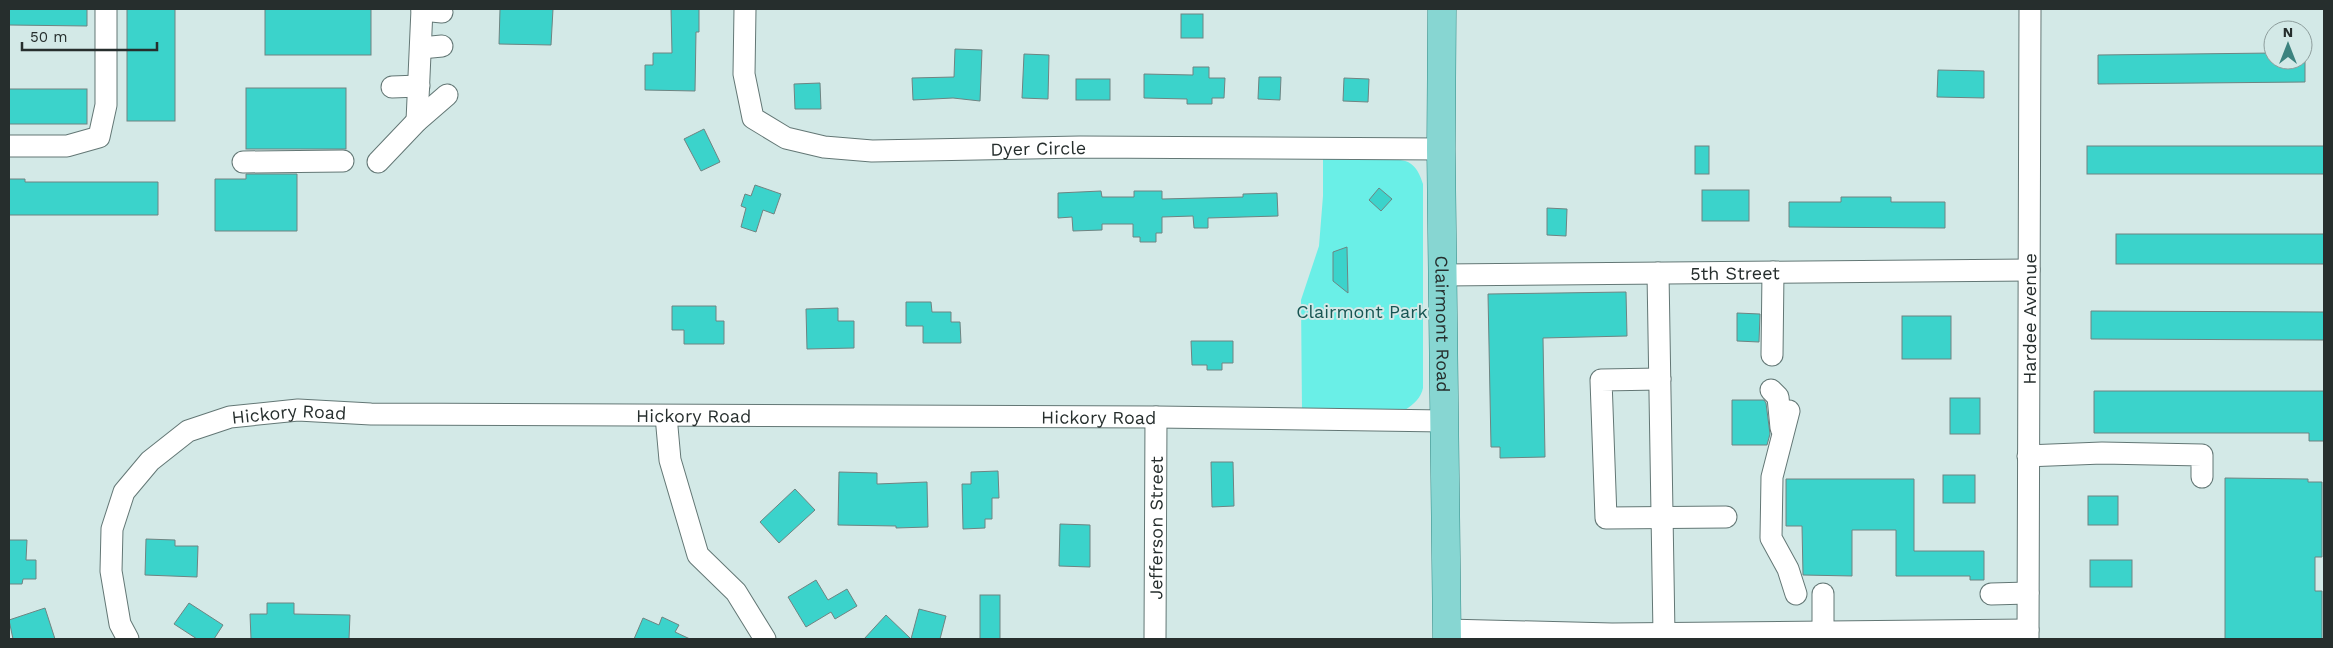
<svg xmlns="http://www.w3.org/2000/svg" width="2333" height="648" font-family="'Work Sans',sans-serif">
<rect width="100%" height="100%" fill="#d3e9e7"/>
<path fill="#6aefe7" d="M1323,159c17,0 73,-3 85,3 9,5 12,13 15,22v204c-2,10 -9,16 -18,22l-103,1 -1,-111 18,-54 4,-50z"/>
<g fill="#3bd3cb" stroke="#6f8482">
<path d="M9,9h78v17l-78,-1z"/>
<rect x="127" y="9" width="48" height="112"/>
<rect x="265" y="9" width="106" height="46"/>
<path d="M500,9h53l-2,36 -52,-1z"/>
<path d="M671,9h28v23h-3l-1,59 -50,-1v-25h8v-12h19z"/>
<rect x="1181" y="14" width="22" height="24"/>
<path d="M955,49l27,1 -2,51 -27,-3 -40,2 -1,-22 42,-1z"/>
<path d="M2273,53v7h32v22l-207,2v-29z"/>
<path d="M1024,54l25,1 -1,44 -26,-1z"/>
<path d="M1193,67h16v11h16l-1,20h-12v6h-25v-5l-43,-1v-24l49,1z"/>
<path d="M1938,70l46,1v27l-47,-1z"/>
<path d="M1259,77h22l-1,23 -22,-1z"/>
<path d="M1344,78l25,1 -1,23 -25,-1z"/>
<rect x="1076" y="79" width="34" height="21"/>
<path d="M820,83l1,26h-26l-1,-25z"/>
<rect x="246" y="88" width="100" height="61"/>
<rect x="9" y="89" width="78" height="35"/>
<path d="M704,129l16,33 -19,9 -17,-32z"/>
<rect x="1695" y="146" width="14" height="28"/>
<rect x="2087" y="146" width="237" height="28"/>
<path d="M246,174h51v57h-82v-52h31z"/>
<path d="M9,179h16v3h133v33h-149z"/>
<path d="M755,185l26,9 -7,20 -11,-4 -7,22 -15,-5 5,-19 -5,-2 4,-12 6,2z"/>
<path d="M1379,188l13,11 -11,12 -12,-11z"/>
<rect x="1702" y="190" width="47" height="31"/>
<path d="M1101,191l1,6h32v-6h28v8l81,-2v-3l34,-1 1,23 -70,2v10h-14l-1,-12 -31,1v16h-6v9h-16v-5h-7v-13h-31v6l-29,1 -1,-14 -14,1v-25z"/>
<path d="M1841,197h50v5h54v26l-156,-1v-25h52z"/>
<path d="M1547,208l20,1 -1,27 -19,-1z"/>
<rect x="2116" y="234" width="208" height="30"/>
<path d="M1347,247l1,46 -15,-12v-29z"/>
<path d="M1626,292l1,44 -84,2 2,119 -45,1v-11h-9l-3,-153z"/>
<path d="M906,302h25l1,10h19v10h9l1,21h-38v-17h-17z"/>
<path d="M672,306h44v15h8v23h-40v-14h-12z"/>
<path d="M838,308v13h16v27l-47,1 -1,-40z"/>
<path d="M2091,311l233,1v28l-233,-1z"/>
<path d="M1737,313l23,1 -1,28 -22,-1z"/>
<rect x="1902" y="316" width="49" height="43"/>
<path d="M1191,341h42v22h-11v7h-15v-5h-15z"/>
<path d="M2094,391h230v50h-15v-8h-215z"/>
<rect x="1950" y="398" width="30" height="36"/>
<path d="M1732,400h32l2,3 4,31 -3,11h-35z"/>
<path d="M1211,462h22l1,44 -22,1z"/>
<path d="M998,471l1,27h-7v21h-7v9l-22,1 -1,-45h9v-12z"/>
<path d="M839,472l38,1v11l50,-2 1,45 -32,1v-2l-58,-1z"/>
<rect x="1943" y="475" width="32" height="28"/>
<path d="M2225,478l83,1v3h14v75h-7v34h7v48h-97z"/>
<path d="M1786,479h128v72h70v29h-14v-4h-74v-46h-44v46l-49,-1 -1,-49h-16z"/>
<path d="M795,489l20,21 -36,33 -19,-21z"/>
<rect x="2088" y="496" width="30" height="29"/>
<path d="M1060,524l30,1v42l-31,-1z"/>
<path d="M146,539l29,1v6h23l-1,31 -52,-2z"/>
<path d="M9,540h18l-1,20h10v19h-13l-1,5h-13z"/>
<rect x="2090" y="560" width="42" height="27"/>
<path d="M816,580l12,20 19,-11 10,17 -22,13 -4,-7 -25,15 -18,-30z"/>
<rect x="980" y="595" width="20" height="44"/>
<path d="M189,603l34,22 -9,14h-17l-23,-15z"/>
<path d="M267,603h27v11l56,1 -1,24h-98l-1,-25h17z"/>
<path d="M45,608l10,31h-42l-4,-19z"/>
<path d="M919,609l27,7 -6,23h-76l22,-24 25,24z"/>
<path d="M662,617l17,8 -4,7 15,7h-56l9,-21 16,7z"/>
</g>
<g fill="none" stroke-linecap="round" stroke-linejoin="round">
<defs>
<g id="minor">
<path id="s1" d="M745,9l-1,65 9,44 33,20 38,9 48,4 208,-4 361,2"/>
<path d="M422,10l20,2"/>
<path d="M421,48l21,-2"/>
<path d="M392,87l27,-1"/>
<path d="M417,121l5,-112"/>
<path d="M9,146h58l32,-9 7,-32v-96"/>
<path d="M243,162l100,-1"/>
<path d="M378,162l39,-41 30,-26"/>
<path d="M1658,273l6,361"/>
<path id="s2" d="M1443,275l586,-5"/>
<path d="M1772,355l1,-83"/>
<path d="M1660,379l-59,1 5,138 120,-1"/>
<path d="M1771,390l7,7 3,31"/>
<path d="M1789,411l-17,66 -1,61 17,31 8,25"/>
<path d="M666,416l4,44 28,95 38,37 29,47"/>
<path d="M2028,456l74,-3 100,2v22"/>
<path d="M1823,594v38"/>
<path d="M1991,594l37,-1"/>
<path d="M1447,630l165,4 416,-4"/>
<path id="s3" d="M128,639l-8,-15 -9,-53 1,-42 12,-37 26,-31 38,-30 42,-14 68,-7 73,4 785,3 288,4"/>
<path id="s4" d="M1155,639l1,-222"/>
<path id="s5" d="M2028,639l2,-630"/>
</g>
<g id="major">
<path id="s6" d="M1442,9l-1,140 6,490"/>
</g>
</defs>
<use href="#minor" stroke="#637775" stroke-width="23"/>
<use href="#major" stroke="#318a85" stroke-width="29"/>
<use href="#minor" stroke="#fff" stroke-width="21"/>
<use href="#major" stroke="#87d6d2" stroke-width="28"/>
</g>
<g text-anchor="middle" dominant-baseline="central" stroke-width="4" stroke-linejoin="round" paint-order="stroke">
<g font-size="18" fill="#262e2d" stroke="#d3e9e7">
<text stroke="none"><textPath href="#s1" startOffset="402">Dyer Circle</textPath></text>
<text stroke="none"><textPath href="#s2" startOffset="292">5th Street</textPath></text>
<text stroke="none"><textPath href="#s5" startOffset="320">Hardee Avenue</textPath></text>
<text stroke="none"><textPath href="#s6" startOffset="315">Clairmont Road</textPath></text>
<text stroke="none"><textPath href="#s3" startOffset="344">Hickory Road</textPath></text>
<text stroke="none"><textPath href="#s3" startOffset="749">Hickory Road</textPath></text>
<text stroke="none"><textPath href="#s3" startOffset="1154">Hickory Road</textPath></text>
<text stroke="none"><textPath href="#s4" startOffset="111">Jefferson Street</textPath></text>
</g>
<g font-size="18" fill="#185552" stroke="#d3e9e7">
<text x="1362" y="311">Clairmont Park</text>
</g>
</g>
<rect width="2333" height="648" fill="none" stroke="#262e2d" stroke-width="20"/>
<g transform="translate(2288 45)"><circle r="24" fill="#d3e9e7" stroke="#8e9e9d"/>
<path d="M0-4L9 19L0 12L-9 19Z" fill="#3c837f"/>
<text y="-8" font-size="14" font-weight="bold" text-anchor="middle" fill="#262e2d">N</text>
</g>
<path d="M22 42v8h135v-8" fill="none" stroke="#262e2d" stroke-width="2.5"/>
<text x="30" y="42" font-size="15" fill="#262e2d" stroke="#d3e9e7" stroke-width="4" paint-order="stroke">50 m</text>
</svg>
